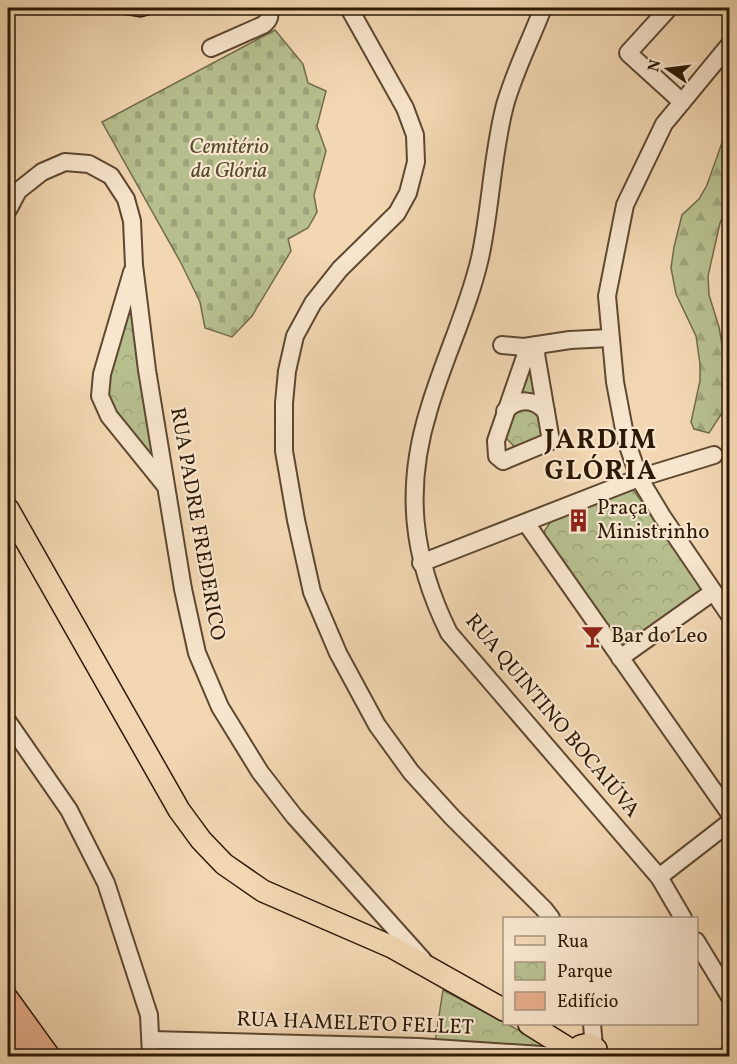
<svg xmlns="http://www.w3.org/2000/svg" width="737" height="1064" font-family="Vollkorn,serif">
<defs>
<pattern id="forest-firs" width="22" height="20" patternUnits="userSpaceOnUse" patternTransform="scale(1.5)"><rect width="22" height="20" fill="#b7bf8f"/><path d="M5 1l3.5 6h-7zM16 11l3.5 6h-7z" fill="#9ea47a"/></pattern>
<pattern id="cemetery-stones" width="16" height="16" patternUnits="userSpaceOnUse" patternTransform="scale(1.5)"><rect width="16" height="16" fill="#b7bf8f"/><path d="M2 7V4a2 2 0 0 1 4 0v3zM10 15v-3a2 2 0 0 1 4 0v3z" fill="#9ea47a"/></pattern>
<pattern id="park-crowns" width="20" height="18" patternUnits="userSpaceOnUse" patternTransform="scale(1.5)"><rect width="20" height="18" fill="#b7bf8f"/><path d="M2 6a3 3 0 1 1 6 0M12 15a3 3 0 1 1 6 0" fill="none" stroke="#9ea47a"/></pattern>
</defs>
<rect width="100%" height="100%" fill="#f2d7b2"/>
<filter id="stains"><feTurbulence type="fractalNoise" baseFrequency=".00333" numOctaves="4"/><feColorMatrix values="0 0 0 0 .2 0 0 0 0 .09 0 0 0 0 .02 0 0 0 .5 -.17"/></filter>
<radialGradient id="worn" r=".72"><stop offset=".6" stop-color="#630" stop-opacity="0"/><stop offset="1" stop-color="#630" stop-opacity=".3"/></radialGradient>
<path fill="url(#forest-firs)" stroke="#726c4a" stroke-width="1.5" d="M729,123v82l-9,18 -12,53 1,19 10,32 6,35 1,35 -4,16 -13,20 -15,-4 -3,-7 9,-41v-17l-4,-28 -20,-42 -5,-26 3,-21 8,-32 17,-16 8,-14z"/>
<path fill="url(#cemetery-stones)" stroke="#726c4a" stroke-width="1.5" d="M275,30l28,34 5,19 18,8 -9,35 9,25 -12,44 3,17 -9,16 -20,11 3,12 -39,65 -20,21 -27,-9 -5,-26 -19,-39 -79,-141z"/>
<g fill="url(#park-crowns)" stroke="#726c4a" stroke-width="1.5">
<path d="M133,287l24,183 -45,-56 -7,-19 1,-19z"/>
<path d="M527,355l18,54 -30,-7z"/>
<path d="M536,405l10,31 -24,13 -7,-2 -10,-10v-21z"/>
<path d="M630,489l4,2 68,93 -2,9 -78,56 -78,-112 1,-7 7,-10z"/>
<path d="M443,990l113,60 -121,-8z"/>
</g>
<g fill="#e7ae8c" stroke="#2d1905" stroke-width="1.5">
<path d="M101,8h73l-33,9 -38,-6z"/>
<path d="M8,980l55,76h-55z"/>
</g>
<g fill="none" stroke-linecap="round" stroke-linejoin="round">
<defs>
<g id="minor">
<path d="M349,8l56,100 10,27 1,27 -8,31 -11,20 -57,56 -27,34 -18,33 -8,35 -3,32v48l12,69 16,72 26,61 39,72 34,47 41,45 92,92 7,9"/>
<path d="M543,8c-12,31 -29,65 -38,97 -13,50 -14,102 -25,153 -12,52 -36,100 -51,151 -25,80 -17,149 20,224l210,244 24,41"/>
<path d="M669,8l-41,45 54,49"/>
<path d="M730,44l-66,80 -39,81 -18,91 8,86 11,58 13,38 23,38 68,100"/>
<path d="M211,48l52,-23c7,-5 7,-9 6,-17"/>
<path d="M8,210l10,-19 24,-19 23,-10 24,2 22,12 15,23 6,22 2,44 13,105 36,219 14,64 23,54 40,65 34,44 129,144"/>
<path d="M132,272l-30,102 -2,22 9,20 55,68"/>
<path d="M502,345l22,2 46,-7 40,-2"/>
<path d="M531,346l-5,8 -27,78 -3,9 1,15 6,5 48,-20 -15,-87 2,-9"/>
<path d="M505,411c13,-13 29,-13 41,1"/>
<path d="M526,523l204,291"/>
<path d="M421,563l218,-85 75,-23"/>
<path d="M620,658l93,-66"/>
<path d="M8,722l61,88 37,73 43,132 2,41"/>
<path d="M659,877l71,-55"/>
<path d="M696,941l34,56"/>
<path d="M592,1024l2,23"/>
<path d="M151,1040l268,7 138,9"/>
<path d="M726,1056l4,-1"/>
</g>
<g id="major">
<path d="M8,509l171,301 22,30 23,24 39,27 129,56 112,63"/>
<path d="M529,1024l50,31"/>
<path d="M579,1056l2,-10 8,-2 7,5v7"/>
</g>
</defs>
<use href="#minor" stroke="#5e4830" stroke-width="20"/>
<use href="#major" stroke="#2d1905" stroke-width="24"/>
<use href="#minor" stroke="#f7e5cd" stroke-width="16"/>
<use href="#major" stroke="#f2d7b2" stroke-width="21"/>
</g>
<defs>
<symbol id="building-bare" viewBox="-9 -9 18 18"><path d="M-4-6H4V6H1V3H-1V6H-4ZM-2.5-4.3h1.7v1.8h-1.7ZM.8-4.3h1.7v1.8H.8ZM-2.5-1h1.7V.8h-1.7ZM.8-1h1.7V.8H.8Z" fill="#8f2418" stroke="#f7e5cd" stroke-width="2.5" paint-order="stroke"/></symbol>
<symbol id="bar-bare" viewBox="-9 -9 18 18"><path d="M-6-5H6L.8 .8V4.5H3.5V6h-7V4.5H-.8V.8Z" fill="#8f2418" stroke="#f7e5cd" stroke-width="2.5" paint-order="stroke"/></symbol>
</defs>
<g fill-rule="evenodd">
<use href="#building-bare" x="562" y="504" width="33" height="33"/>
<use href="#bar-bare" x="576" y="620" width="33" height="33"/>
</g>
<g text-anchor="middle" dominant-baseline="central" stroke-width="4.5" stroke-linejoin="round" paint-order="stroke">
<g font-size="21" font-style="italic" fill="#564b2e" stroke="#f7e5cd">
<text x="229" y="147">Cemitério<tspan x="229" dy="24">da Glória</tspan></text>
</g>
<g font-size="21" fill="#2d1905" stroke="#f7e5cd" text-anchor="start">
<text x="597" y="508">Praça<tspan x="597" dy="24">Ministrinho</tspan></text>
<text x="611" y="636">Bar do Leo</text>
</g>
<g font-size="21" fill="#2d1905" stroke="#f7e5cd">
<text transform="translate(197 524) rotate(80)">RUA PADRE FREDERICO</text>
<text transform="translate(552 716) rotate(50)">RUA QUINTINO BOCAIÚVA</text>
<text transform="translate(355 1024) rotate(2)">RUA HAMELETO FELLET</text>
</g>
<g font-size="27" font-weight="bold" letter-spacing="1.5" fill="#2d1905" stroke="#f7e5cd">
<text x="601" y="441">JARDIM<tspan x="601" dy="31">GLÓRIA</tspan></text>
</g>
</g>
<rect width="737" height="1064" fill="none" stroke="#f2d7b2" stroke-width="30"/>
<rect x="9" y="9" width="719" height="1046" fill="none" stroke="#2d1905" stroke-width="3"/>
<rect x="15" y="15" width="707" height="1034" fill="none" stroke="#2d1905" stroke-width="1.5"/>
<rect x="503" y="917" width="195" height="108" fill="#f7e5cd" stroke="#a6937d" stroke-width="1.5"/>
<rect x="515" y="936" width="30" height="9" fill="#f2d7b2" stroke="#a6937d" stroke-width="1.5"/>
<text x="557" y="947" font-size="18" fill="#2d1905">Rua</text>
<rect x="515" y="962" width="30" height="18" fill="url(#park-crowns)" stroke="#a6937d" stroke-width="1.5"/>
<text x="557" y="977" font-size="18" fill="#2d1905">Parque</text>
<rect x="515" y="992" width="30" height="18" fill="#e7ae8c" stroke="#a6937d" stroke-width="1.5"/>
<text x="557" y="1007" font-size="18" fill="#2d1905">Edifício</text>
<g transform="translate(668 69) rotate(284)" stroke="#f7e5cd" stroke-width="4.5" paint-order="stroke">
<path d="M0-4.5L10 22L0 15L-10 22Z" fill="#2d1905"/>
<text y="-9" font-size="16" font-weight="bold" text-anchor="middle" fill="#2d1905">N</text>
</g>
<rect width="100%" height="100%" filter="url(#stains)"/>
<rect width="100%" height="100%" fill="url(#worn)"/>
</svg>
